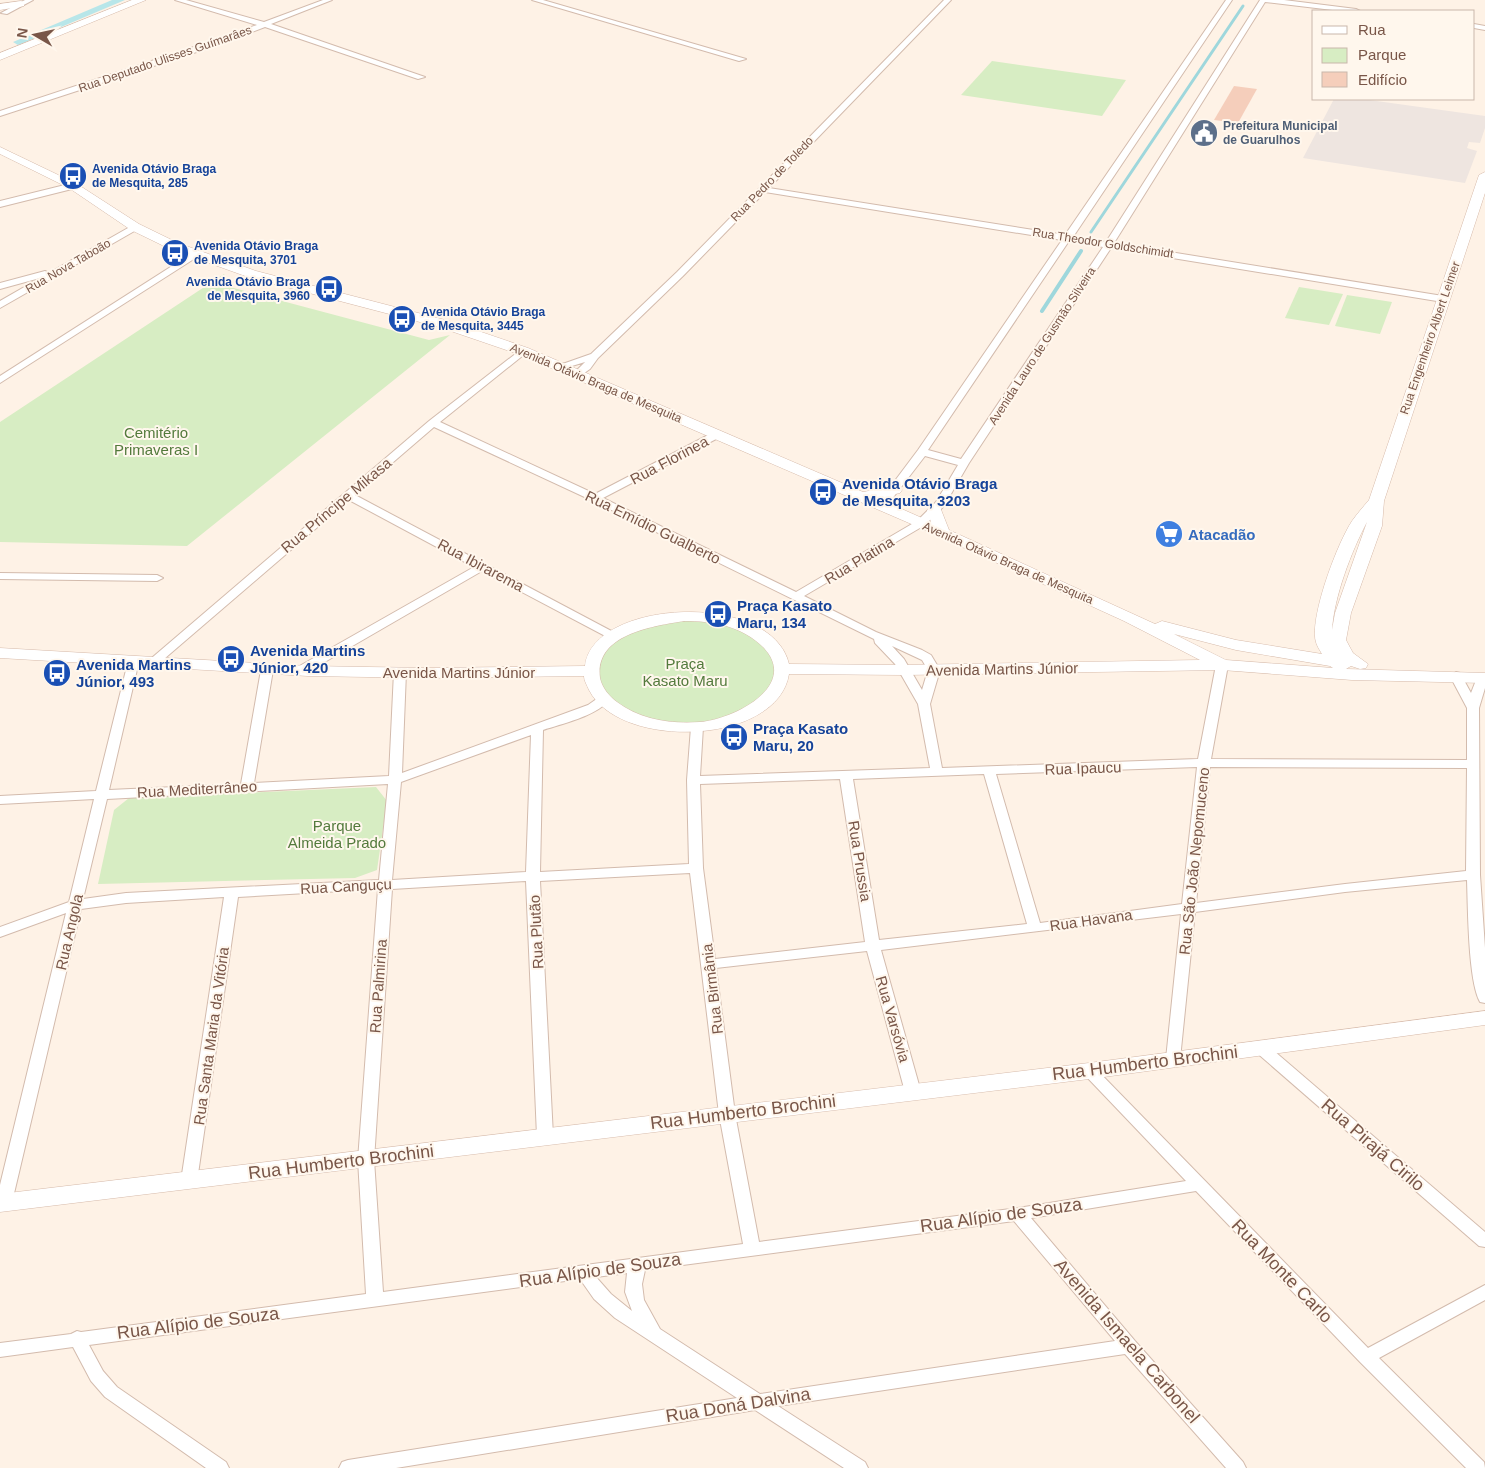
<svg xmlns="http://www.w3.org/2000/svg" width="1485" height="1468" font-family="Helvetica,sans-serif">
<rect width="100%" height="100%" fill="#fef2e6"/>
<path fill="#eee5e0" d="M1334,99h28l123,17v12l-5,15 -11,-1 -2,6 10,3 -12,32 -162,-25z"/>
<g fill="#d7edc3">
<path d="M992,61l134,19 -24,36 -141,-21z"/>
<path d="M224,274l6,13 199,53 21,-5 -263,211 -187,-4v-120z"/>
<path d="M1299,287l44,7 -14,31 -44,-7z"/>
<path d="M1347,295l45,7 -12,32 -45,-8z"/>
<path d="M711,617l47,22 24,33 -32,40 -65,16 -69,-16 -26,-47 44,-40z"/>
<path d="M376,787l11,14 -10,69 -22,8 -257,6 16,-74 15,-12z"/>
</g>
<g fill="none" stroke-linecap="round" stroke-linejoin="round">
<path stroke="#9ed7dc" stroke-width="3" d="M1091,232l152,-226"/>
<path stroke="#9ed7dc" stroke-width="4" d="M1042,311l39,-60"/>
<path fill="#b8e6e9" fill-rule="evenodd" d="M112,0h13l-104,44 -3,1 -5,-3z"/>
</g>
<path fill="#f5cebb" d="M1234,86l23,3 -19,34 -24,-3z"/>
<g fill="none" stroke-linecap="round" stroke-linejoin="round">
<defs>
<g id="street">
<path d="M25,0h8l-26,14 -6,-1z"/>
<path d="M175,0h11l78,22 59,-22h9l-61,24 154,53 -7,2 -153,-52 -47,18 -218,71v-5l212,-70 45,-16z"/>
<path d="M532,0h11l203,59 -7,2z"/>
<path d="M944,0h7l-182,188 296,47 161,-235h6l-159,237 33,5 154,-242h24l72,9 4,2h-19l-76,-9 -151,241 329,53 5,3 -5,3 -332,-54 -142,215 -25,43 -19,19 -121,71 72,36 46,18 9,5 9,15 -10,34 12,64 256,-9 18,-94 6,-4 6,4 -17,94 256,1v-52l-17,-32 6,-4 4,1 11,20 7,-18h7v13l-6,20 1,167 5,73v55l-5,-1c-12,-21 -12,-95 -13,-122l-122,12 -150,20 -15,147 -2,4 -5,1 -5,-1 -2,-4 15,-145 -300,36 40,142 -3,4 -5,2 -5,-2 -3,-4 -38,-141 -151,17 19,146 24,128 259,-34 168,-27 -105,-110 3,-4 5,-1 5,1 274,281 117,-63v15l-106,58 105,104 1,6h-19l-106,-106 -164,-171 -165,27 104,123 108,121 3,6h-20l-101,-114 -347,52 87,56 3,6h-24l-89,-58 -359,58h-57l3,-6 6,-2 389,-62 -122,-80 -21,-19 -14,-20 -491,66 14,26 14,16 109,75 3,6h-23l-101,-71 -14,-16 -18,-34 -73,10v-14l71,-9 6,-3 4,1 285,-38 -8,-134 20,-271 -140,8 -41,284 -2,4 -6,2 -6,-2 -2,-4 43,-284 -98,6 -45,6 -69,293 -2,4 -10,1v-22l66,-272 -66,24v-10l69,-25 25,-103 -94,5v-8l96,-5 33,-133 4,-1 6,4 -30,129 132,-6 20,-114 6,-4 6,4 -19,113 135,-7 5,-104 6,-4 6,4 -4,101 186,-68 10,-7h8l2,3c-12,15 -47,23 -65,29l-3,142 149,-8 -2,-84 4,-53 2,-3 4,-1 6,4 -3,49 230,-8 -12,-64 -23,-40 -20,-21 -1,-4 -283,-139 -157,-73 -79,68 262,139 2,2 -2,2h-8l-127,-67 -178,103h-8l-2,-3 2,-3 178,-101 -125,-67 -192,165h-8l-2,-3 282,-241 94,-73 5,3 -2,2 -86,69 155,72 117,-61h8v4l-117,61 193,94 121,-71 19,-19 22,-37 -33,-9 -40,52 -4,1 -5,-3 42,-56 144,-210 -297,-48 -82,84 -85,82 -8,11 -13,9 -5,-3 13,-13 -26,8 -5,-3 37,-13 86,-82zM1069,241l34,6 -142,212 -33,-9zM892,646l30,14 6,10 -6,20 -18,-31zM531,735l-5,137 -134,8 9,-98zM1197,767l-15,137 -142,19 -44,-149zM1210,767l257,1 -1,103 -121,13 -149,19zM984,774l43,150 -148,16 -26,-161zM840,779l25,163 -150,17 -12,-91 -3,-84zM388,784l-9,96 -253,13 -43,6 24,-100zM690,873l29,241 24,130 -360,48 -9,-132 18,-271 134,-8 11,255 3,4 5,2 5,-2 3,-4 -13,-255zM1014,1221l101,120 -355,53 -100,-65 -16,-29 -2,-16 3,-14zM627,1273l-2,19 7,19 -21,-17 -15,-17z"/>
<path d="M1474,24l11,2v4l-11,-2z"/>
<path d="M73,183l4,3 -1,2 -76,19v-6z"/>
<path d="M135,224l4,3 -1,2 -138,79v-7l40,-23 -40,11v-6l45,-12 4,2z"/>
<path d="M194,252l4,3 -1,2 -197,126v-7z"/>
<path d="M0,573l157,2 6,3 -6,3 -157,-2z"/>
<path d="M1262,1044l5,1 218,187v15l-6,-1 -222,-193 -2,-4 2,-4z"/>
</g>
<g id="secondary">
<path d="M132,0h14l-146,60v-7z"/>
<path d="M21,1l3,1v4l-24,4v-6z"/>
<path d="M0,147l77,37 62,40 39,19 78,28 193,50 79,27 335,144 32,-6 5,1 2,3 -2,3 -23,5 54,24 -4,-12 3,-3h10l9,23 206,94 7,-3 74,19 86,14c-3,-5 -7,-11 -7,-18 -2,-27 22,-92 37,-115 5,-7 11,-14 17,-21l110,-325 6,-3v21l-101,308 -2,25 -31,87 -5,27 7,13 15,11 -2,4 -6,1 -9,-3 -5,3 139,4v10l-133,-3 -130,-10 -318,5 -115,-1c-11,71 -169,77 -200,16 -2,-5 -5,-9 -5,-14l-156,2 -120,-2 -308,-18v-10l308,18 120,2 157,-2c7,-67 187,-76 204,-2l115,1 296,-5 -76,-39 -208,-95 -398,-172 -79,-27 -191,-50 -78,-28 -39,-19 -62,-42 -69,-34zM1367,522l-32,91 -3,17c2,-33 19,-78 35,-108zM684,621c30,0 58,5 80,27 36,39 -33,72 -64,74 -29,2 -59,-2 -83,-20 -7,-5 -15,-14 -17,-24 -6,-44 54,-52 84,-57zM1174,634l62,16 94,16 3,2 -107,-8z"/>
<path d="M1485,1011v14l-396,54 -1089,133v-18l1089,-131z"/>
</g>
</defs>
<use href="#street" stroke="#d3bbad" stroke-width="2"/>
<use href="#secondary" stroke="#d6baaa" stroke-width="1"/>
<use href="#street" fill="#fff" fill-rule="evenodd"/>
<use href="#secondary" fill="#fff" fill-rule="evenodd"/>
</g>
<defs>
<symbol id="civic-disc" viewBox="-11 -11 22 22"><circle r="9.5" fill="#5c6f8a" stroke="#fff7ed"/><path d="M-.6-6.5H3V-4.5H.6V-3L4-1V1h2V6H-6V1h2V-1L-.6-3ZM-1.2 2.5V6h2.4V2.5Z" fill="#fff"/></symbol>
<symbol id="bus-disc" viewBox="-11 -11 22 22"><circle r="9.5" fill="#1a4fb4" stroke="#fff7ed"/><path d="M-5-6H5V4H4V6H2V4H-2V6H-4V4H-5ZM-3.5-4V0h7V-4ZM-3.5 1.2v1.5H-2V1.2ZM2 1.2v1.5H3.5V1.2Z" fill="#fff"/></symbol>
<symbol id="supermarket-disc" viewBox="-11 -11 22 22"><circle r="9.5" fill="#3f7fe0" stroke="#fff7ed"/><path d="M-6-5.5h2.5l.6 2H6L4.5 2H-2.5L-4.4-4H-6ZM-1.5 3.2a1.3 1.3 0 1 0 .1 0ZM3 3.2a1.3 1.3 0 1 0 .1 0Z" fill="#fff"/></symbol>
</defs>
<g fill-rule="evenodd">
<use href="#civic-disc" x="1188" y="117" width="32" height="32"/>
<use href="#bus-disc" x="57" y="160" width="32" height="32"/>
<use href="#bus-disc" x="159" y="237" width="32" height="32"/>
<use href="#bus-disc" x="313" y="273" width="32" height="32"/>
<use href="#bus-disc" x="386" y="303" width="32" height="32"/>
<use href="#bus-disc" x="807" y="476" width="32" height="32"/>
<use href="#supermarket-disc" x="1153" y="518" width="32" height="32"/>
<use href="#bus-disc" x="702" y="598" width="32" height="32"/>
<use href="#bus-disc" x="215" y="643" width="32" height="32"/>
<use href="#bus-disc" x="41" y="657" width="32" height="32"/>
<use href="#bus-disc" x="718" y="721" width="32" height="32"/>
</g>
<g text-anchor="middle" dominant-baseline="central" stroke-width="4" stroke-linejoin="round" paint-order="stroke">
<g font-size="12" fill="#795648" stroke="#fff7ed">
<text transform="translate(165 59) rotate(-19)">Rua Deputado Ulisses Guímarâes</text>
<text transform="translate(772 179) rotate(-46)">Rua Pedro de Toledo</text>
<text transform="translate(1103 243) rotate(9)">Rua Theodor Goldschimidt</text>
<text transform="translate(68 266) rotate(-30)">Rua Nova Taboão</text>
<text transform="translate(1430 338) rotate(-71)">Rua Engenheiro Albert Leimer</text>
<text transform="translate(1042 346) rotate(-57)">Avenida Lauro de Gusmão Silveira</text>
<text transform="translate(596 383) rotate(23)">Avenida Otávio Braga de Mesquita</text>
<text transform="translate(1008 563) rotate(24)">Avenida Otávio Braga de Mesquita</text>
</g>
<g font-size="12" font-weight="bold" fill="#4e5e75" stroke="#fff7ed" text-anchor="start">
<text x="1223" y="126">Prefeitura Municipal<tspan x="1223" dy="14">de Guarulhos</tspan></text>
</g>
<g font-size="12" font-weight="bold" fill="#164399" stroke="#fff7ed" text-anchor="start">
<text x="92" y="169">Avenida Otávio Braga<tspan x="92" dy="14">de Mesquita, 285</tspan></text>
<text x="194" y="246">Avenida Otávio Braga<tspan x="194" dy="14">de Mesquita, 3701</tspan></text>
<text x="310" y="282" text-anchor="end">Avenida Otávio Braga<tspan x="310" dy="14">de Mesquita, 3960</tspan></text>
<text x="421" y="312">Avenida Otávio Braga<tspan x="421" dy="14">de Mesquita, 3445</tspan></text>
</g>
<g font-size="15" fill="#537a3c" stroke="#fff7ed">
<text x="156" y="432">Cemitério<tspan x="156" dy="17">Primaveras I</tspan></text>
<text x="685" y="663">Praça<tspan x="685" dy="17">Kasato Maru</tspan></text>
<text x="337" y="825">Parque<tspan x="337" dy="17">Almeida Prado</tspan></text>
</g>
<g font-size="15" fill="#795648" stroke="#fff7ed">
<text transform="translate(669 460) rotate(-28)">Rua Florinea</text>
<text transform="translate(336 505) rotate(-40)">Rua Príncipe Mikasa</text>
<text transform="translate(653 527) rotate(26)">Rua Emídio Gualberto</text>
<text transform="translate(859 560) rotate(-31)">Rua Platina</text>
<text transform="translate(481 565) rotate(28)">Rua Ibirarema</text>
<text transform="translate(1002 669) rotate(-1)">Avenida Martins Júnior</text>
<text x="459" y="672">Avenida Martins Júnior</text>
<text transform="translate(1083 768) rotate(-2)">Rua Ipaucu</text>
<text transform="translate(197 789) rotate(-3)">Rua Mediterrâneo</text>
<text transform="translate(860 861) rotate(81)">Rua Prussia</text>
<text transform="translate(1194 861) rotate(-84)">Rua São João Nepomuceno</text>
<text transform="translate(346 886) rotate(-3)">Rua Canguçu</text>
<text transform="translate(1091 920) rotate(-8)">Rua Havana</text>
<text transform="translate(69 932) rotate(-77)">Rua Angola</text>
<text transform="translate(536 932) rotate(-93)">Rua Plutão</text>
<text transform="translate(378 986) rotate(-86)">Rua Palmirina</text>
<text transform="translate(712 989) rotate(-97)">Rua Birmânia</text>
<text transform="translate(893 1019) rotate(74)">Rua Varsóvia</text>
<text transform="translate(211 1036) rotate(-82)">Rua Santa Maria da Vitória</text>
</g>
<g font-size="15" font-weight="bold" fill="#164399" stroke="#fff7ed" text-anchor="start">
<text x="842" y="483">Avenida Otávio Braga<tspan x="842" dy="17">de Mesquita, 3203</tspan></text>
<text x="737" y="605">Praça Kasato<tspan x="737" dy="17">Maru, 134</tspan></text>
<text x="250" y="650">Avenida Martins<tspan x="250" dy="17">Júnior, 420</tspan></text>
<text x="76" y="664">Avenida Martins<tspan x="76" dy="17">Júnior, 493</tspan></text>
<text x="753" y="728">Praça Kasato<tspan x="753" dy="17">Maru, 20</tspan></text>
</g>
<g font-size="15" font-weight="bold" fill="#366cbe" stroke="#fff7ed" text-anchor="start">
<text x="1188" y="534">Atacadão</text>
</g>
<g font-size="18" fill="#795648" stroke="#fff7ed">
<text transform="translate(1145 1063) rotate(-7)">Rua Humberto Brochini</text>
<text transform="translate(743 1112) rotate(-7)">Rua Humberto Brochini</text>
<text transform="translate(1373 1145) rotate(41)">Rua Pirajá Cirilo</text>
<text transform="translate(341 1162) rotate(-7)">Rua Humberto Brochini</text>
<text transform="translate(1001 1215) rotate(-8)">Rua Alípio de Souza</text>
<text transform="translate(600 1270) rotate(-8)">Rua Alípio de Souza</text>
<text transform="translate(1282 1271) rotate(46)">Rua Monte Carlo</text>
<text transform="translate(198 1323) rotate(-7)">Rua Alípio de Souza</text>
<text transform="translate(1127 1341) rotate(49)">Avenida Ismaela Carbonel</text>
<text transform="translate(738 1405) rotate(-9)">Rua Doná Dalvina</text>
</g>
</g>
<rect x="1312" y="10" width="162" height="90" fill="#fff7ed" stroke="#c9b7ab"/>
<rect x="1322" y="26" width="25" height="8" fill="#ffffff" stroke="#c9b7ab"/>
<text x="1358" y="35" font-size="15" fill="#795648">Rua</text>
<rect x="1322" y="48" width="25" height="15" fill="#d7edc3" stroke="#c9b7ab"/>
<text x="1358" y="60" font-size="15" fill="#795648">Parque</text>
<rect x="1322" y="72" width="25" height="15" fill="#f5cebb" stroke="#c9b7ab"/>
<text x="1358" y="85" font-size="15" fill="#795648">Edifício</text>
<g transform="translate(35 35) rotate(279)" stroke="#fff7ed" stroke-width="4" paint-order="stroke">
<path d="M0-4L9 19L0 12L-9 19Z" fill="#795648"/>
<text y="-8" font-size="14" font-weight="bold" text-anchor="middle" fill="#795648">N</text>
</g>
</svg>
